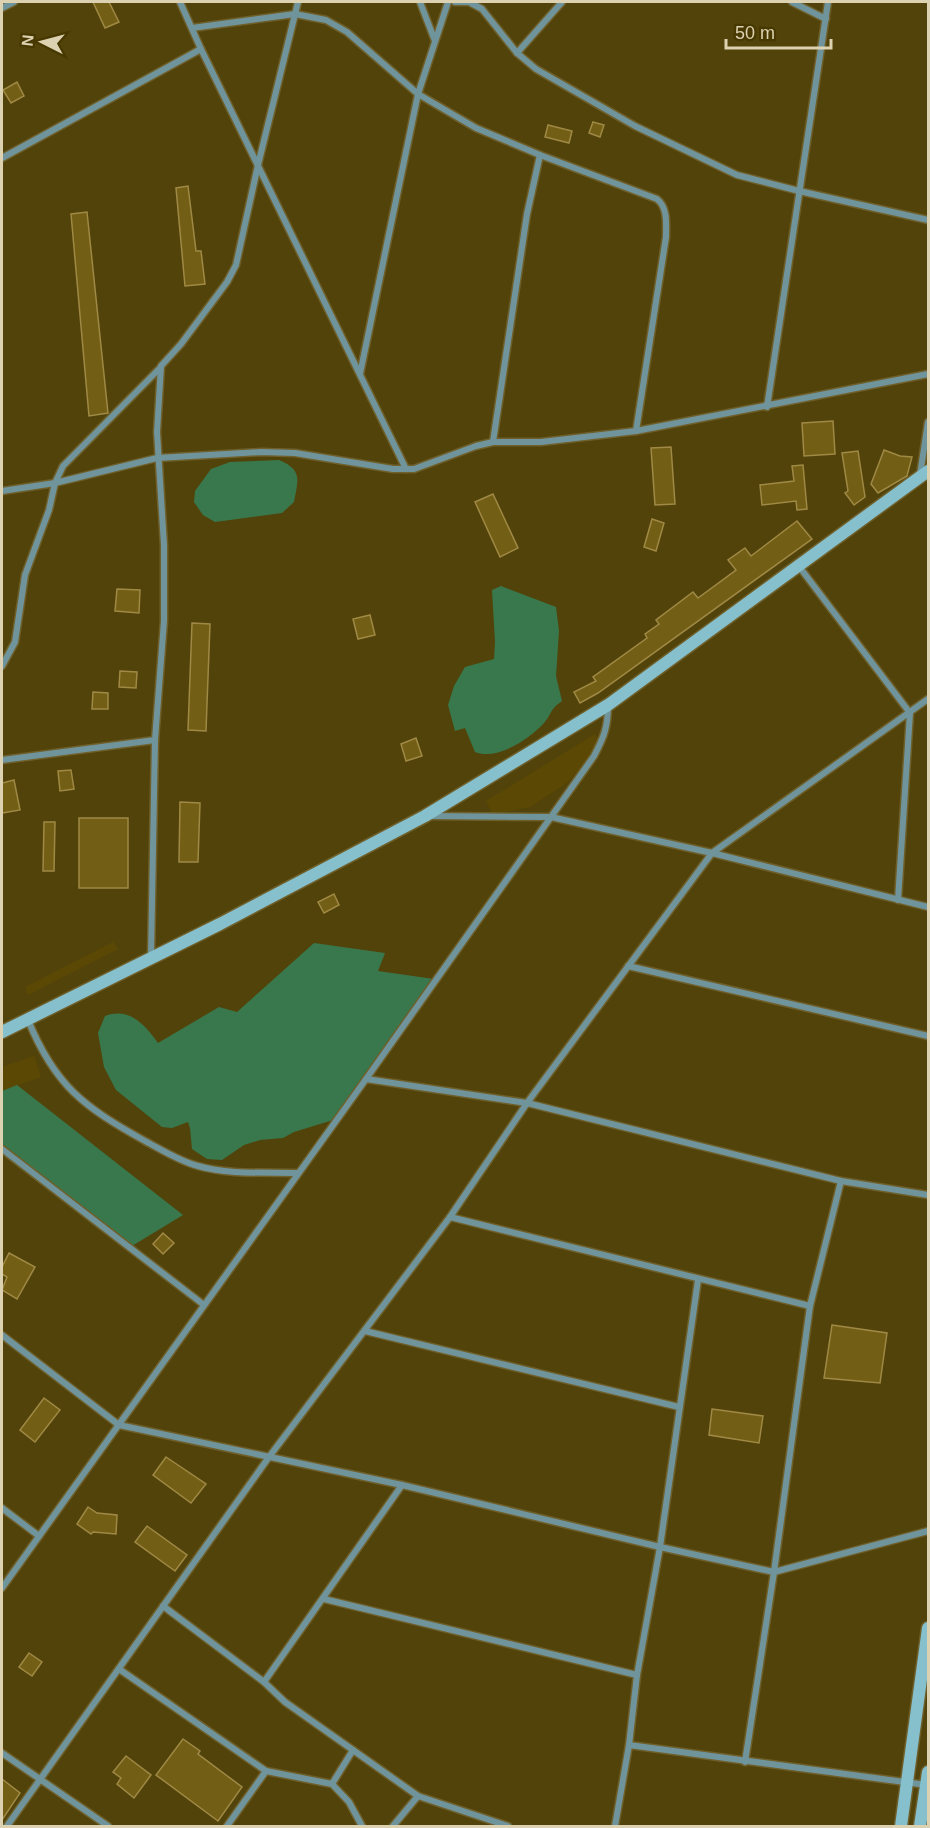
<svg xmlns="http://www.w3.org/2000/svg" width="930" height="1828" font-family="Arial,sans-serif">
<rect width="100%" height="100%" fill="#52430a"/>
<g fill="#5a4804">
<path d="M595,734l5,8 -12,18 -21,23 -37,24 -37,8 -7,-14z"/>
<path d="M113,942l5,7 -90,46 -3,-8z"/>
<path d="M34,1056l7,21 -39,14v-24z"/>
</g>
<g fill="#39784d">
<path d="M279,460c24,10 19,20 15,42l-12,11 -67,9 -12,-7 -9,-13 1,-11 16,-22 19,-7z"/>
<path d="M501,586l55,21 3,24 -3,45 6,25c-13,9 -10,13 -18,22 -15,16 -47,38 -69,29l-10,-24 -10,3 -7,-26 6,-19 11,-19 29,-8 1,-17 -3,-52z"/>
<path d="M314,943l71,10 -7,18 56,8 -101,141 -39,12 -11,6 -23,2 -16,5 -22,15 -15,-1 -15,-10 -2,-21 -2,-6 -16,6 -10,-1 -46,-37 -12,-23 -6,-34 7,-17c25,-9 40,9 53,27l61,-36 18,5z"/>
<path d="M17,1085l166,130 -51,31 -130,-102v-53z"/>
</g>
<g fill="#735e15" stroke="#9f8945" stroke-width="1.5">
<path d="M93,2h16l10,20 -14,6z"/>
<path d="M17,82l7,14 -13,7 -8,-13z"/>
<path d="M593,122l11,3 -4,12 -11,-4z"/>
<path d="M548,125l24,6 -3,12 -24,-6z"/>
<path d="M188,186l8,65h5l4,33 -20,2 -9,-98z"/>
<path d="M87,212l21,201 -19,3 -18,-202z"/>
<path d="M833,421l2,33 -31,2 -2,-33z"/>
<path d="M671,447l4,57 -20,1 -4,-57z"/>
<path d="M884,450l16,6 12,1 -5,19 -29,17 -7,-9z"/>
<path d="M858,451l7,46 -11,8 -9,-12 3,-2 -6,-38z"/>
<path d="M803,465l4,44 -10,1 -1,-9 -34,4 -2,-20 34,-4 -2,-15z"/>
<path d="M493,494l25,54 -18,9 -25,-55z"/>
<path d="M652,519l12,4 -8,28 -12,-4z"/>
<path d="M797,521l15,18 -214,154 -18,10 -6,-11 22,-11 -3,-4 54,-39 -2,-4 14,-10 -3,-4 37,-28 5,6 38,-28 -8,-10 17,-12 6,8z"/>
<path d="M117,589l23,1 -1,23 -24,-2z"/>
<path d="M370,615l5,20 -17,4 -5,-20z"/>
<path d="M192,623l18,1 -4,107 -18,-1z"/>
<path d="M120,671l17,1 -1,16 -17,-1z"/>
<path d="M93,692l15,1v16h-16z"/>
<path d="M416,738l6,18 -16,5 -5,-17z"/>
<path d="M71,770l3,19 -14,2 -2,-20z"/>
<path d="M14,780l6,30 -18,3v-30z"/>
<path d="M180,802l20,1 -2,59h-19z"/>
<rect x="79" y="818" width="49" height="70"/>
<path d="M44,822h11l-1,49h-11z"/>
<path d="M334,894l5,11 -15,8 -6,-11z"/>
<path d="M163,1233l11,10 -11,11 -10,-10z"/>
<path d="M9,1253l26,14 -18,32 -15,-9 5,-13 -5,-3v-7z"/>
<path d="M832,1325l55,8 -7,50 -56,-5z"/>
<path d="M44,1398l16,12 -25,32 -15,-12z"/>
<path d="M712,1409l51,7 -4,27 -50,-8z"/>
<path d="M166,1457l40,27 -15,19 -38,-28z"/>
<path d="M88,1507l9,6 20,2 -1,19 -23,-2 -2,2 -14,-10z"/>
<path d="M147,1526l40,29 -12,16 -40,-29z"/>
<path d="M29,1653l13,9 -10,14 -13,-9z"/>
<path d="M183,1739l17,12 -2,3 44,33 -24,34 -62,-46z"/>
<path d="M126,1756l25,19 -17,23 -17,-14 4,-6 -8,-6z"/>
<path d="M2,1779l18,14 -18,27z"/>
</g>
<g fill="none" stroke-linecap="round" stroke-linejoin="round">
<defs>
<g id="street">
<path d="M180,2l21,47 205,420"/>
<path d="M420,2l15,39"/>
<path d="M455,2h14l13,7 35,44 19,16 99,57 102,49 62,16 129,29"/>
<path d="M792,2l34,17"/>
<path d="M2,8l12,-6"/>
<path d="M192,28l103,-14 31,6 21,12 71,62 58,34 64,27 117,44c11,9 9,24 9,38l-30,194"/>
<path d="M517,53l45,-51"/>
<path d="M2,158l199,-109"/>
<path d="M360,374l58,-280 30,-92"/>
<path d="M767,407l61,-405"/>
<path d="M493,442l34,-228 13,-59"/>
<path d="M920,475l8,-53"/>
<path d="M2,491l53,-8 102,-25 104,-6 34,1 98,16h21l62,-23 17,-4h48l95,-11 292,-57"/>
<path d="M798,565l112,148 -12,187"/>
<path d="M2,666l13,-24 10,-67 24,-65 6,-27 8,-17 98,-99"/>
<path d="M2,760l153,-20"/>
<path d="M430,816l121,1 161,36 216,54"/>
<path d="M151,957l4,-217 9,-119v-76l-7,-113 4,-66 20,-22 46,-62 9,-17 22,-100 40,-163"/>
<path d="M628,966l300,70"/>
<path d="M28,1020c27,66 56,87 117,121 17,9 34,20 53,25 31,9 68,6 100,7"/>
<path d="M366,1079l161,24 314,78 87,14"/>
<path d="M2,1149l202,156"/>
<path d="M450,1217l360,89"/>
<path d="M365,1331l314,76"/>
<path d="M2,1335l117,90 283,60 258,62 114,25 154,-41"/>
<path d="M2,1508l37,28"/>
<path d="M2,1588l364,-509 228,-323c10,-19 14,-29 14,-51"/>
<path d="M324,1599l313,76"/>
<path d="M163,1606l101,76 21,20 133,94 90,30"/>
<path d="M119,1669l147,102 66,13 17,18 13,24"/>
<path d="M264,1682l138,-197"/>
<path d="M629,1745l298,40"/>
<path d="M2,1753l106,73"/>
<path d="M745,1762l29,-190 36,-266 31,-125"/>
<path d="M332,1784l21,-34"/>
<path d="M7,1826l262,-369 181,-240 77,-114 185,-250 216,-154"/>
<path d="M227,1826l39,-55"/>
<path d="M393,1826l25,-30"/>
<path d="M615,1826l14,-81 8,-70 23,-128 38,-267"/>
</g>
<g id="secondary">
<path d="M2,1032l218,-108 205,-108 183,-111 320,-234"/>
<path d="M901,1826l27,-198"/>
<path d="M920,1826l8,-54"/>
</g>
</defs>
<use href="#street" stroke="#6e5f2b" stroke-width="9"/>
<use href="#secondary" stroke="#6e5f2b" stroke-width="15"/>
<use href="#street" stroke="#70949b" stroke-width="6"/>
<use href="#secondary" stroke="#85c0cc" stroke-width="12"/>
</g>
<rect width="930" height="1828" fill="none" stroke="#dcd1b0" stroke-width="6"/>
<g transform="translate(42 42) rotate(276)" stroke="#473800" stroke-width="4.5" paint-order="stroke">
<path d="M0-4.5L10 22L0 15L-10 22Z" fill="#dcd1b0"/>
<text y="-9" font-size="16" font-weight="bold" text-anchor="middle" fill="#dcd1b0">N</text>
</g>
<path d="M726 39v9h105v-9" fill="none" stroke="#dcd1b0" stroke-width="3"/>
<text x="735" y="39" font-size="18" fill="#dcd1b0" stroke="#473800" stroke-width="4.5" paint-order="stroke">50 m</text>
</svg>
